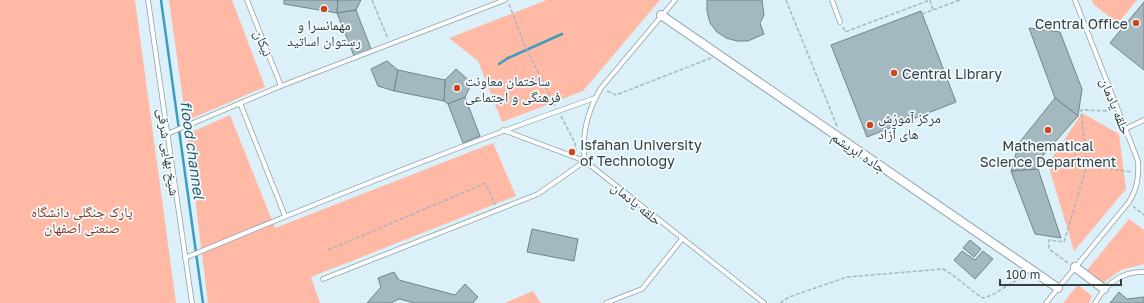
<svg xmlns="http://www.w3.org/2000/svg" width="1144" height="303" font-family="'Golos Text','Noto Naskh Arabic',sans-serif">
<rect width="100%" height="100%" fill="#dbf0f9"/>
<g fill="#ffb9a5">
<path d="M0,0h135l41,303h-176z"/>
<path d="M169,0h63l33,87 -79,34z"/>
<path d="M547,0h113l-77,91 -81,31 -24,-61 -29,-23z"/>
<path d="M1092,0h45l-19,23 -25,-19z"/>
<path d="M1082,113l37,21 7,55 -52,62 -26,-87z"/>
<path d="M230,115l45,113 218,-85 23,53 -205,81 9,26h-112l-21,-169z"/>
<path d="M1129,219l15,11v34l-23,6 -18,13 -16,-13z"/>
<path d="M1078,285l14,11 -3,7h-26z"/>
<path d="M533,291l8,12h-36z"/>
</g>
<g fill="none" stroke-linecap="round" stroke-linejoin="round">
<g stroke="#3c9dc1" stroke-width="2.5">
<path d="M161,0l42,303"/>
<path d="M499,64l9,-6 54,-24"/>
</g>
</g>
<g fill="#a4b8c0" stroke="#72858d">
<path d="M284,0h54l-1,13 -53,-9z"/>
<path d="M338,0h23l-5,10 -19,3z"/>
<path d="M707,0h55l2,15 -4,8 4,11 -16,7h-11l-11,-3 -9,-6 -7,-9 -3,-12z"/>
<path d="M1144,2v68l-34,-27z"/>
<path d="M356,10l15,39 -17,7 -17,-43z"/>
<path d="M921,11l35,91 -89,35 -36,-92z"/>
<path d="M1029,28l31,4 22,57 -4,27 -23,-18z"/>
<path d="M387,61l11,9 -4,21 -16,-5 -7,-17z"/>
<path d="M456,69l16,14 -7,14 -17,7 -4,-3 1,-21z"/>
<path d="M398,70l47,10 -1,21 -50,-10z"/>
<path d="M465,97l15,39 -17,7 -15,-39z"/>
<path d="M1055,98l23,18 -39,44 -1,9 -27,2 8,-28z"/>
<path d="M1038,169l23,69 -26,-4 -24,-63z"/>
<path d="M532,229l46,10 -4,22 -47,-9z"/>
<path d="M970,240l11,9 -7,8 -11,-9z"/>
<path d="M962,251l13,9 8,-9 10,8 -18,20 -21,-19z"/>
<path d="M394,272l5,8 56,15 10,-11 13,13 -5,6h-58l-16,-4 -8,4h-24l14,-16 -3,-9z"/>
<path d="M1119,292l8,7 17,-2v6h-34z"/>
</g>
<g fill="none" stroke-linecap="round" stroke-linejoin="round">
<defs>
<g id="lane">
<path d="M148,0l44,303"/>
<path d="M247,0l34,86"/>
<path d="M675,0l-74,88c-13,22 -20,47 -16,73l179,142"/>
<path d="M832,0l8,22"/>
<path d="M240,103l45,113"/>
<path d="M1125,129l19,-9"/>
<path d="M503,130l82,31"/>
<path d="M167,134l114,-48 224,-86"/>
<path d="M185,258c136,-57 272,-112 410,-160"/>
<path d="M323,279l215,-85 47,-33"/>
<path d="M606,303l36,-14 40,-50"/>
<path d="M1046,303l83,-101c8,-13 10,-25 9,-41l-63,-161"/>
<path d="M1095,303c11,-19 26,-32 49,-31"/>
</g>
<g id="street">
<path d="M661,15l397,273"/>
<path d="M1075,267l29,22"/>
</g>
</defs>
<use href="#lane" stroke="#8ea1aa" stroke-width="5.5"/>
<use href="#street" stroke="#8ea1aa" stroke-width="10"/>
<g stroke="#a6b7be" stroke-width="1.5" stroke-dasharray="4 2" stroke-linecap="butt">
<path d="M372,0l16,39"/>
<path d="M786,0l51,126"/>
<path d="M509,4l16,42 30,60"/>
<path d="M922,14l38,-14"/>
<path d="M843,27l2,5 85,-32 3,10"/>
<path d="M607,91l9,4 95,-37"/>
<path d="M561,116l14,27 1,8"/>
<path d="M1039,160l9,4 39,1 -6,-55 31,1"/>
<path d="M1133,206l11,9"/>
<path d="M328,250l158,-67 9,22"/>
<path d="M1068,263l-19,-14v-9l15,2 23,-77 45,7"/>
<path d="M780,303l9,-6 58,-20 96,-8c15,8 25,20 40,29l9,-3 33,-20"/>
</g>
<use href="#lane" stroke="#fff" stroke-width="4"/>
<use href="#street" stroke="#fff" stroke-width="8"/>
</g>
<g fill="#cf461e" stroke="#f2fbfe" stroke-width="1.5">
<circle cx="324" cy="9" r="4"/>
<circle cx="1136" cy="23" r="4"/>
<circle cx="894" cy="73" r="4"/>
<circle cx="457" cy="88" r="4"/>
<circle cx="870" cy="125" r="4"/>
<circle cx="1048" cy="130" r="4"/>
<circle cx="572" cy="152" r="4"/>
</g>
<g text-anchor="middle" dominant-baseline="central" stroke-width="3.5" stroke-linejoin="round" paint-order="stroke">
<g font-size="14" fill="#363e41" stroke="#f2fbfe" text-anchor="start">
<text x="1128" y="23" text-anchor="end">Central Office</text>
<text x="324" y="24" text-anchor="middle">مهمانسرا و<tspan x="324" dy="16">رستوان اساتید</tspan></text>
<text x="902" y="73">Central Library</text>
<text x="465" y="80">ساختمان معاونت<tspan x="465" dy="16">فرهنگی و اجتماعی</tspan></text>
<text x="878" y="117">مرکز آموزش<tspan x="878" dy="16">های آزاد</tspan></text>
<text x="580" y="144">Isfahan University<tspan x="580" dy="16">of Technology</tspan></text>
<text x="1048" y="145" text-anchor="middle">Mathematical<tspan x="1048" dy="16">Science Department</tspan></text>
</g>
<g font-size="14" fill="#363e41" stroke="#f2fbfe">
<text transform="translate(264 43) rotate(68)">نیکان</text>
<text transform="translate(1116 106) rotate(68)">حلقه یادمان</text>
<text transform="translate(169 152) rotate(82)">شیخ بهایی شرقی</text>
<text transform="translate(859 152) rotate(34)">جاده ابریشم</text>
<text transform="translate(637 203) rotate(39)">حلقه یادمان</text>
</g>
<g font-size="14" fill="#8c331a" stroke="#f2fbfe">
<text x="82" y="211">پارک جنگلی دانشگاه<tspan x="82" dy="16">صنعتی اصفهان</tspan></text>
</g>
<g font-size="15" font-style="italic" fill="#2b5e72" stroke="#f2fbfe">
<text transform="translate(193 150) rotate(82)">flood channel</text>
</g>
</g>
<path d="M1000 279v6h121v-6" fill="none" stroke="#363e41" stroke-width="2"/>
<text x="1006" y="279" font-size="12" fill="#363e41" stroke="#f2fbfe" stroke-width="3" paint-order="stroke">100 m</text>
</svg>
